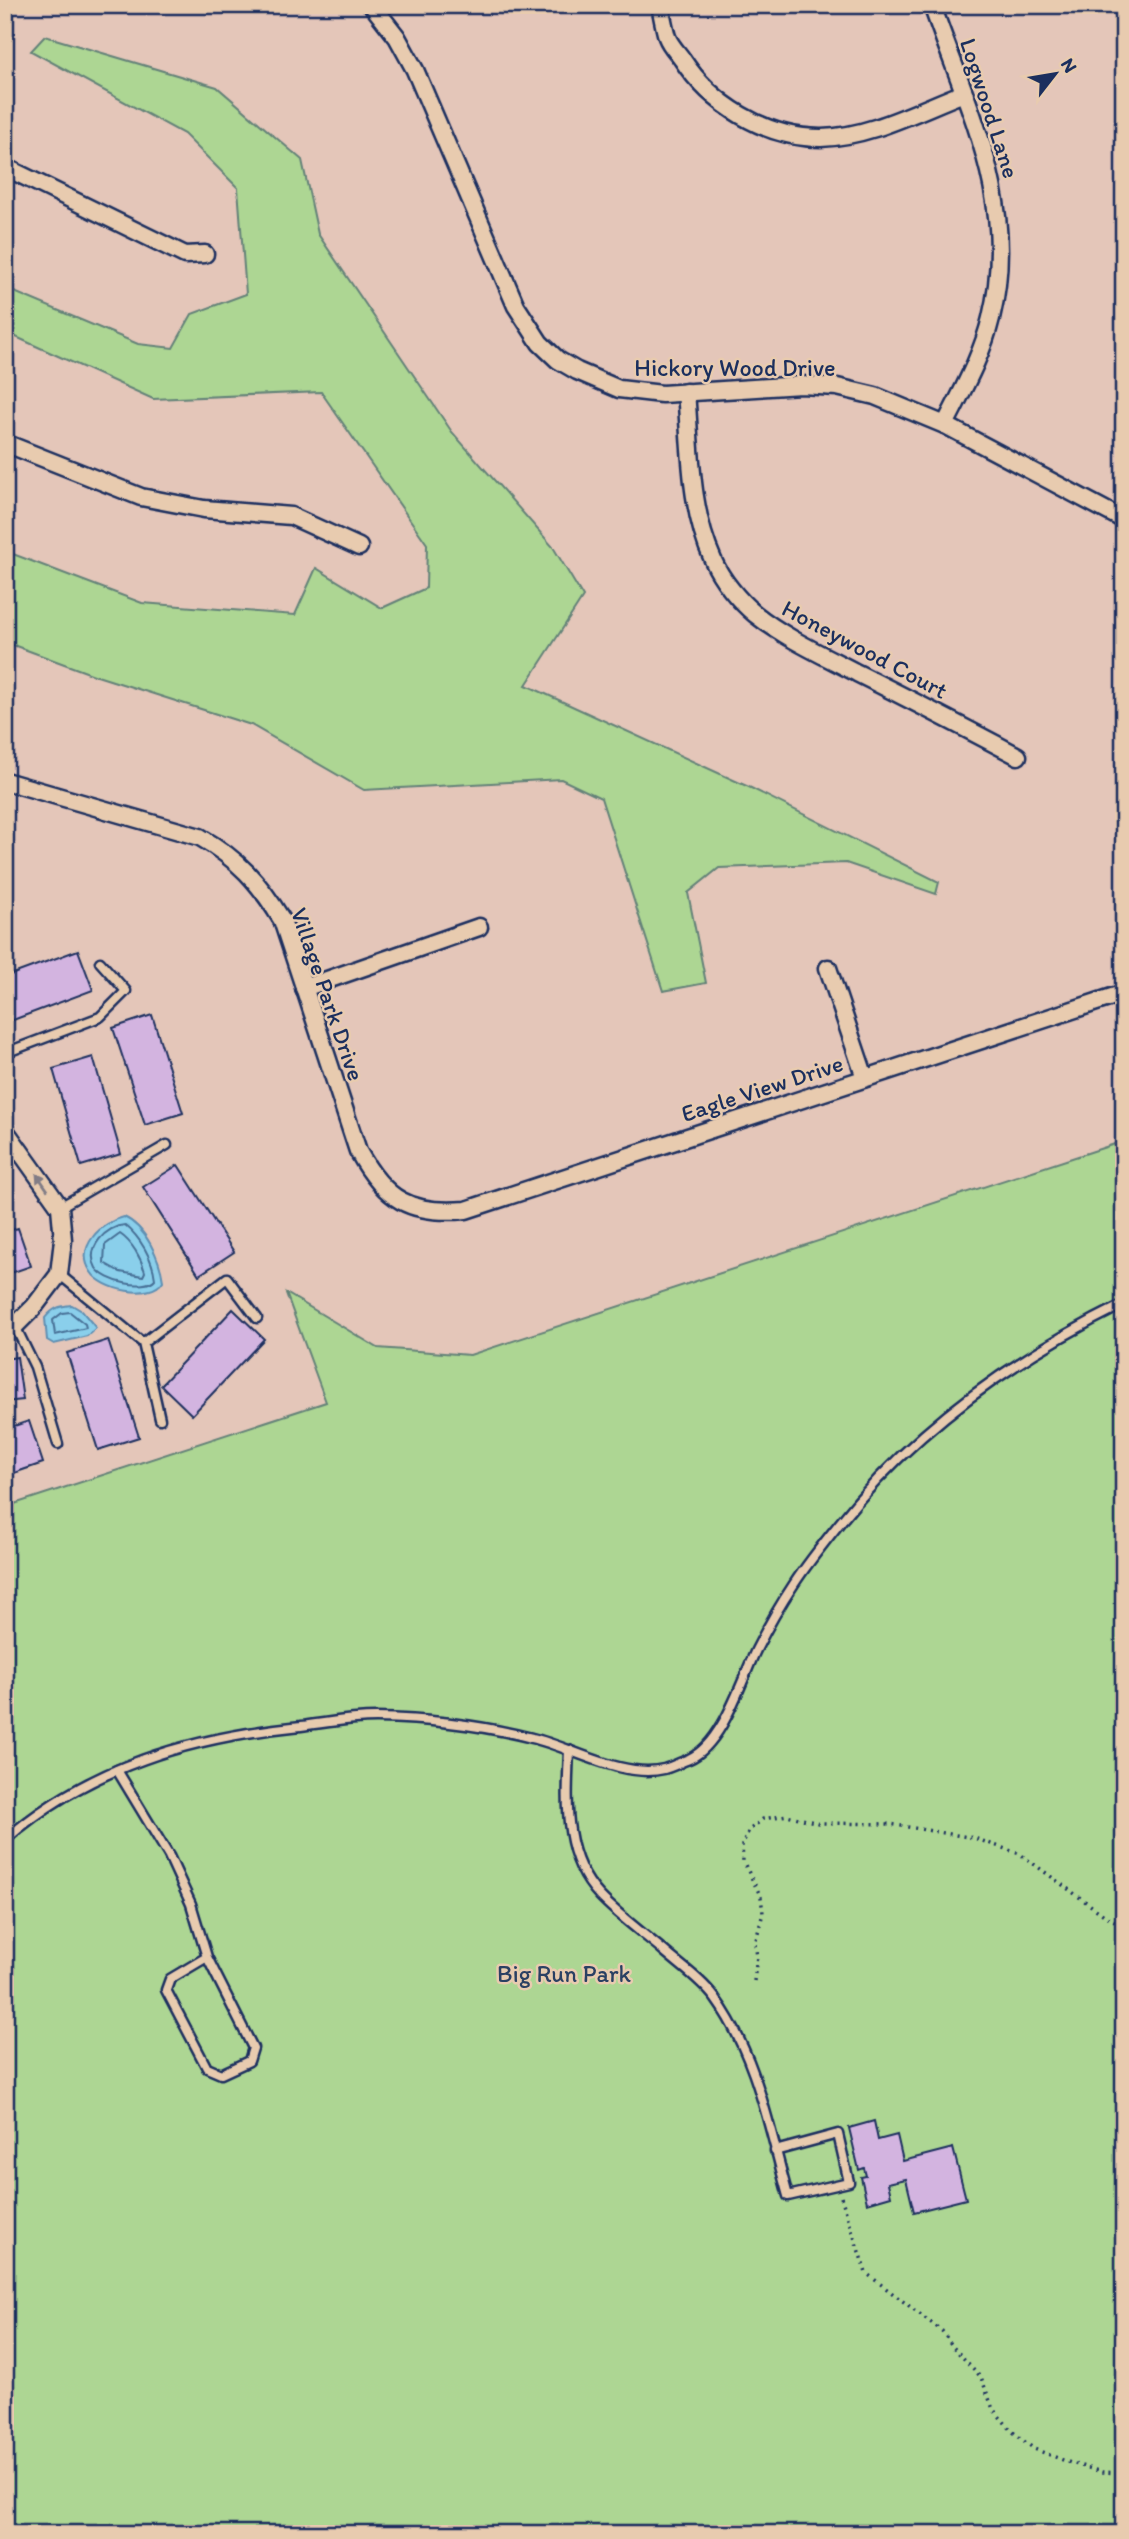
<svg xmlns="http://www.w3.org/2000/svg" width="1129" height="2539" font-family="Itim,sans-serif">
<rect width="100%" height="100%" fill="#e4c6b9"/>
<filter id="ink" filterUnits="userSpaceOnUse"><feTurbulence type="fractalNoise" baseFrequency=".0143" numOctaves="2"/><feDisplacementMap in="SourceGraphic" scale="14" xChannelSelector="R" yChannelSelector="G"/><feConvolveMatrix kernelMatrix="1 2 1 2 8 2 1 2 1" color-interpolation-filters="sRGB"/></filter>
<g filter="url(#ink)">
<g fill="#add693" stroke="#648278" stroke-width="2">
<path d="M45,36l172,51 85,73 16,74 134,198 101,115 30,50 -57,88 225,103 188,94 -3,12 -90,-31 -127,5 -31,25 18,90 -43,8 -62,-193 -40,-19 -197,11 -113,-65 -157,-50 -89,-33v-91l137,52 153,12 21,-47 66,40 44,-20 1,-44 -106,-152 -168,7 -148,-67v-44l133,56 35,4 19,-34 54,-20 -8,-106 -54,-54 -153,-83z"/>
<path d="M1124,1141v1393h-1119v-1027l321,-105 -40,-109 92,55 92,7z"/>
</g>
<g fill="#8acfeb" stroke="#5e8fb3" stroke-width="2">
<path d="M124,1217c22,10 36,42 39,64 -12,20 -61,9 -72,-9 -17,-25 11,-50 33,-55z"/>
<path d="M72,1305l10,6 14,17 -9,8 -33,8 -7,-4 -2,-22c8,-10 14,-12 27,-13z"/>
</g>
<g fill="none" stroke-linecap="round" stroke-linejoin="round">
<g stroke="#476f96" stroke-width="2">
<path d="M125,1225c15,12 28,34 30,54 -10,12 -50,3 -59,-11 -11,-20 10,-42 29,-43z"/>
<path d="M120,1234c12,8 21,24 25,38l-2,4 -23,-4 -16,-9 1,-18z"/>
<path d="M70,1312l15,12 1,4 -31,7 -2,-15 9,-7z"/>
</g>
</g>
<g fill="#d3b4e0" stroke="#1b2f5e" stroke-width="2">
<path d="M78,950l15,40 -88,33v-46z"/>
<path d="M152,1015l31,98 -38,12 -32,-97z"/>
<path d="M93,1057l28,97 -40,12 -28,-97z"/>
<path d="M178,1165l56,87 -35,23 -56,-88z"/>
<path d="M18,1228l13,38 -26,9v-43z"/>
<path d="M233,1309l31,30 -72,76 -31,-30z"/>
<path d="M108,1340l31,97 -41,13 -31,-97z"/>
<path d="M17,1357l6,43 -18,2v-43z"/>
<path d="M29,1421l14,42 -38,13v-47z"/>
<path d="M874,2121l4,19 19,-5 6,26 50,-13 13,51 -52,13 -8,-33 -18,4 3,13 -24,7 -6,-26 5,-1 -2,-8 -5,2 -10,-42z"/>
</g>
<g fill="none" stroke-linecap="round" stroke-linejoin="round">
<defs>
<g id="service">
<path d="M5,1053l95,-36 26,-26 -26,-29"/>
<path d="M60,1207l107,-62"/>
<path d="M59,1274l84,69 17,76"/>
<path d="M15,1326l20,41 23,77"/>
<path d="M143,1343l84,-65 30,40"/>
<path d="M569,1750c-2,51 -7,106 31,146 19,20 43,37 64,55 17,15 38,29 51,47 42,58 54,130 73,198l61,-14 -11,-48 -63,17"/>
<path d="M117,1770l52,86 22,48 16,53 46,91 -4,13 -28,13 -14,-6 -41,-78 4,-11 37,-22"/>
<path d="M5,1840c84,-74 187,-103 296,-114 24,-3 50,-8 75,-8 52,1 105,7 156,20 39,9 91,41 132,31 8,-2 17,-7 25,-10 34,-15 52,-78 67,-109 11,-22 24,-45 38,-66 13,-20 29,-40 45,-60 76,-96 175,-166 285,-220"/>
</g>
<g id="minor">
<path d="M372,5l25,32 18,33 101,236 24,37 18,17 19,11 42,18 43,5 139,-9 36,2 38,9 70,29 179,95"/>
<path d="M660,5c2,10 4,22 7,32 3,8 10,15 15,22 29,45 83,79 139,79 49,-1 98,-28 143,-45"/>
<path d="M932,5c36,105 87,198 59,313 -9,38 -29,73 -46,107"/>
<path d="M5,167l180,88 20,-1"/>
<path d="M686,392c5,56 3,115 27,168 8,19 26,41 42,54 30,24 68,41 102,59 54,27 108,55 161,83"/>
<path d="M5,443l136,54 63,12 87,7 68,31"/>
<path d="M5,781l195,56c38,22 59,45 82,83l76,231c27,49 52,64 108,59l658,-217"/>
<path d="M828,968l37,110"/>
<path d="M304,988l175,-61"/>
<path d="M5,1130l55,77 3,33 -4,34 -25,33 -19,19 -10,1"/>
</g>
</defs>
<use href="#service" stroke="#1b2f5e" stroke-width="13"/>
<use href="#minor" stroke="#1b2f5e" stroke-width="21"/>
<g stroke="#1b2f5e" stroke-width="3.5" stroke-dasharray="2 5" stroke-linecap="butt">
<path d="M754,1981l3,-25 -2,-12 8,-31 -2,-16 -18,-36 -1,-16 7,-15 14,-11 24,-4 31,8 72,1 84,14 46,16 88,64 16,7"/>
<path d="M841,2197l25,76 76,58 11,16 28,30 12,32 20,23 21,17 37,14 31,9 22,1"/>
</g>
<use href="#service" stroke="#e8cbaf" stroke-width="8"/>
<use href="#minor" stroke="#e8cbaf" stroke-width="16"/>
</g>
<defs><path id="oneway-solid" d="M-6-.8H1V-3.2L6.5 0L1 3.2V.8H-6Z" transform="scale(1.75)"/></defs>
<use fill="#827d86" href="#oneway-solid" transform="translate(42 1182) rotate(-125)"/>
</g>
<g text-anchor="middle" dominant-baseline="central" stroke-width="5" stroke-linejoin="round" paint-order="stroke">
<g font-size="24" fill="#1b2f5e" stroke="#e8cbaf">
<text transform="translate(990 108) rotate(72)">Logwood Lane</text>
<text x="735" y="367">Hickory Wood Drive</text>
<text transform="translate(865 649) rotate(28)">Honeywood Court</text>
<text transform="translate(328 994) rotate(71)">Village Park Drive</text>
<text transform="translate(762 1088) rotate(-18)">Eagle View Drive</text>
</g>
<g font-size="24" fill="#2a4063" stroke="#e8cbaf">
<text x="564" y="1973">Big Run Park</text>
</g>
</g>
<rect width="1129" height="2539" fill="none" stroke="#e8cbaf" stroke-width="28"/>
<rect x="14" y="14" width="1101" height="2511" fill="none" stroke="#1b2f5e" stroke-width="2.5" filter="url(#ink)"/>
<g transform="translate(1055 74) rotate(59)" stroke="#e8cbaf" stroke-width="5" paint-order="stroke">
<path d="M0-5L12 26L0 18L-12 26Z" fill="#1b2f5e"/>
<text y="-10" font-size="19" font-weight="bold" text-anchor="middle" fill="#1b2f5e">N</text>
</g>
</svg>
